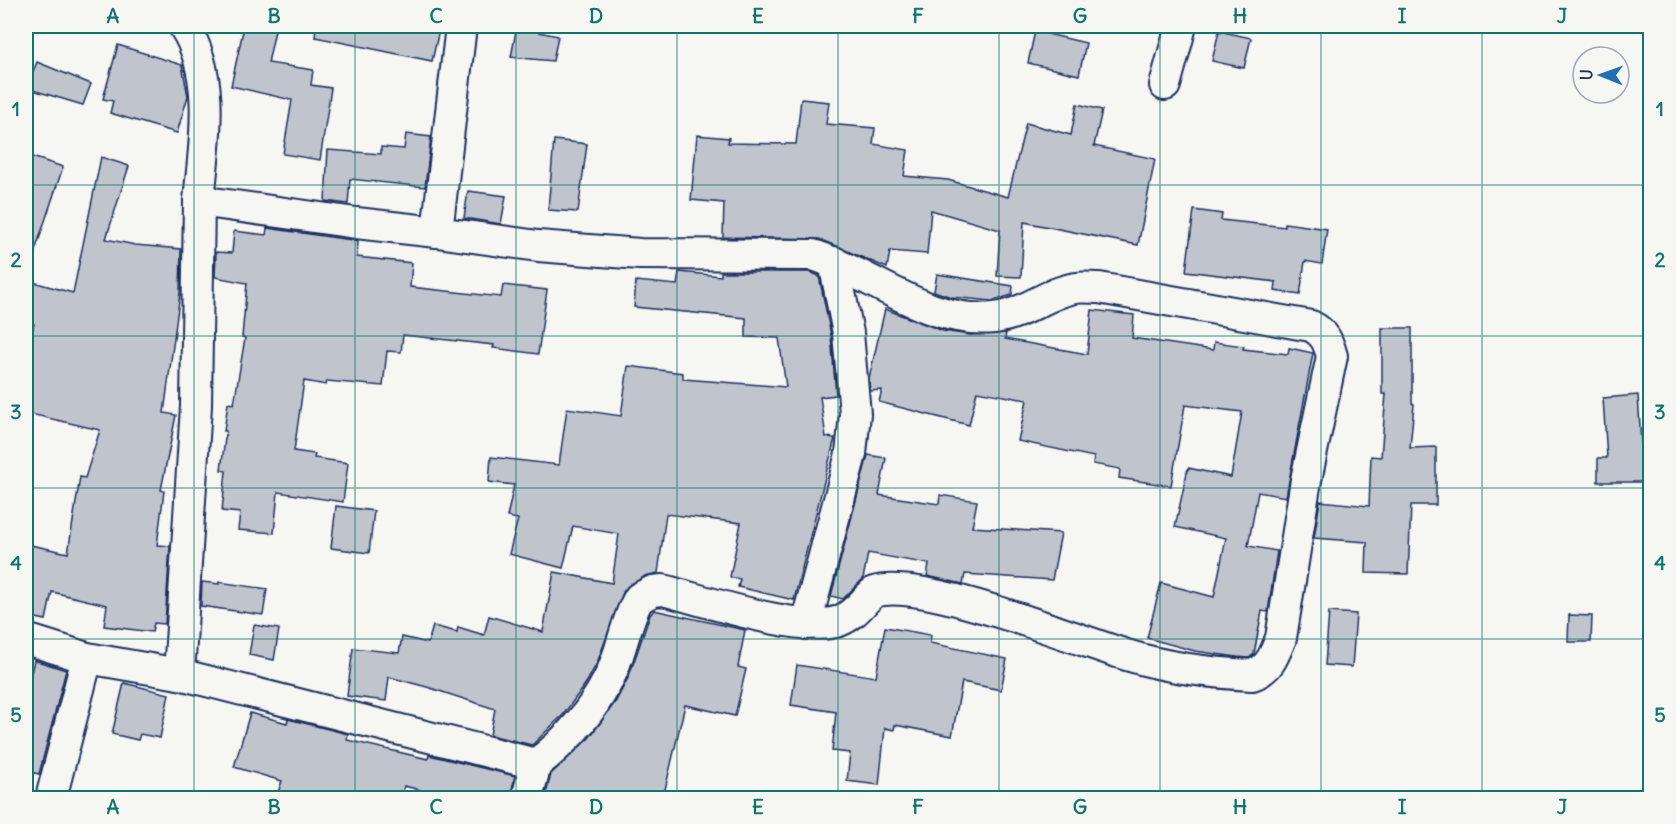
<svg xmlns="http://www.w3.org/2000/svg" width="1676" height="824" font-family="Delius,sans-serif">
<rect width="100%" height="100%" fill="#f6f6f2"/>
<filter id="ink" filterUnits="userSpaceOnUse"><feTurbulence type="fractalNoise" baseFrequency=".0167" numOctaves="2"/><feDisplacementMap in="SourceGraphic" scale="12" xChannelSelector="R" yChannelSelector="G"/><feConvolveMatrix kernelMatrix="1 2 1 2 8 2 1 2 1" color-interpolation-filters="sRGB"/></filter>
<g filter="url(#ink)">
<g fill="#c0c4cd" stroke="#1b2f5e" stroke-width="1.5">
<path d="M244,26h32l-8,37 45,7 -2,15 20,3 -11,72 -37,-6 9,-54 -61,-14z"/>
<path d="M316,26h124l-8,35 -117,-24z"/>
<path d="M517,26h23l-1,6 19,4 -5,25 -42,-4z"/>
<path d="M1035,31l51,12 -7,32 -51,-12z"/>
<path d="M1219,31l32,7 -7,30 -32,-7z"/>
<path d="M118,45l64,20 6,31 -11,37 -67,-20 3,-12 -10,-2z"/>
<path d="M37,62l54,22 -8,21 -57,-17z"/>
<path d="M801,99l28,3 -3,22 49,4 -2,16 35,6 -4,26 44,4 60,17 18,-74 45,12 6,-31 25,6 -8,36 61,13 -17,86 -114,-23 -3,55 -24,-1 3,-46 -69,-20 -4,44 -37,-3 -3,17 -68,-29 -96,-2 1,-34 -33,-3 6,-65 32,3 -1,5 68,1z"/>
<path d="M406,134l25,3 -6,50 -75,-8 -2,25 -23,-3 3,-51 53,4v-7l23,2z"/>
<path d="M554,140l33,4 -9,68 -30,-2z"/>
<path d="M26,155l37,12 -33,99 -4,-1z"/>
<path d="M101,157l28,9 -23,73 29,6 46,4 -1,44 -16,120 12,2 -15,75 3,1 -7,54 13,1 -5,78 -11,-1 -2,9 -48,-6 3,-21 -55,-13 -6,28 -20,-4v-72l42,9 12,-76 5,1 15,-48 -74,-17v-59l8,-30 -8,-3v-41l47,13z"/>
<path d="M468,191l38,5 -5,28 -37,-6z"/>
<path d="M1194,210l28,4 -1,6 64,7v-4l42,6 -5,35 -17,-3 -5,34 -25,-4 1,-9 -90,-11z"/>
<path d="M267,228l91,13 -1,16 55,6 -2,24 91,10 2,-12 44,5 -9,64 -45,-6 1,-3 -91,-10 -2,17 -14,-1 -4,35 -56,-5 -1,4 -22,-4 -10,70 21,3 -1,4 34,5 -5,39 -65,-10 -4,41 -36,-3 2,-17 -18,-2 4,-40 -5,-1 5,-39h-2l4,-28 6,1 11,-66 -3,-1 5,-54 -32,-6 1,-25 16,1 2,-22 32,4z"/>
<path d="M679,272l42,4v-4h89l9,4 12,59 5,60 -16,2 6,40 9,1 -41,162 -56,-13 2,-8 -10,-2 11,-54 -75,-9 -8,59 -13,3 -21,14 -27,73 -11,20 -23,32 -31,30 -42,-10 5,-26 -68,-22 -38,-10 -3,24 -39,-5 6,-48 46,5 3,-16 26,6 5,-17 24,6 1,-5 26,8 5,-19 54,16 11,-60 58,11 7,-49 -46,-8 -10,42 -54,-14 9,-35 -11,-2 7,-32 -25,-3 2,-25 68,8 8,-57 54,8 7,-50 55,7v6l103,8 -7,-49 -33,-1v-19l-112,-11 2,-26 41,4z"/>
<path d="M937,274l76,12 -1,9 -20,6 -41,-4 -17,-6z"/>
<path d="M885,309l58,22 27,4 36,-2 -1,6 82,15 5,-44 42,5 -2,23 81,12 1,-8 30,4 -1,3 45,5 1,-6 24,5 -27,144 -28,-5 -10,54 29,5 -9,61 -6,-1 -8,43 -5,4 -12,-1 -42,-6 -48,-13 14,-55 53,14 12,-59 -51,-11 13,-59 43,9 11,-65 -57,-7 -14,81 -52,-8 1,-9 -27,-5 1,-7 -76,-16 9,-41 -50,-9 -8,34 -90,-23 3,-12 -12,1 -1,-13z"/>
<path d="M1382,328h30v75l2,1 -4,44 26,-1v58h-25l-3,69 -42,-1 1,-31 -53,-4 6,-37 49,5 2,-50 10,1 5,-63h-4z"/>
<path d="M1638,395l4,64h8v23h-52v-24h9l-4,-60z"/>
<path d="M868,455l18,3 -7,37 60,9 1,-9 37,6 -5,26 89,6 -9,47 -87,-6 -2,10 -36,-8 2,-12 -61,-11 -5,26 -20,20 -12,-3z"/>
<path d="M336,506l38,5 -5,42 -38,-5z"/>
<path d="M202,582l17,2v-2l48,7 -4,26 -62,-9z"/>
<path d="M654,610l91,20 -7,37 8,2 -11,47 -50,-11 -22,93h-118l6,-24 38,-36 27,-37 13,-25 21,-61z"/>
<path d="M1329,612l27,2 -4,53 -27,-2z"/>
<path d="M1569,615l23,1 -1,26h-23z"/>
<path d="M254,625l25,4 -5,31 -25,-5z"/>
<path d="M885,627l46,8 -1,8 77,16 -6,31 -39,-8 -10,54 -57,-11 -1,5 -9,-2 -6,57 -32,-4 3,-28 -18,-2 4,-39 -45,-7 6,-40 79,12z"/>
<path d="M34,660l32,10 -27,104 -13,-3v-76z"/>
<path d="M124,683l45,11 -9,44 -20,-4 -2,6 -26,-6z"/>
<path d="M250,713l37,10 1,-4 60,15 -1,6 81,19 1,-4 86,21 -5,22h-58l-48,-12 -3,12h-125l6,-17 -48,-14z"/>
</g>
<g fill="none" stroke-linecap="round" stroke-linejoin="round">
<defs>
<g id="minor">
<path d="M184,26c33,51 20,118 15,175"/>
<path d="M1165,85l16,-59"/>
<path d="M437,232l101,14 102,8 173,1c58,18 116,70 181,63 30,-3 53,-26 82,-30 8,-1 16,0 23,0l212,38c14,7 17,16 21,30l-26,124 -25,158c-7,17 -11,31 -29,37 -41,-2 -83,-7 -122,-19 -54,-16 -208,-79 -256,-64 -12,10 -19,23 -35,29 -36,13 -136,-21 -176,-31l-10,1 -14,7c-15,26 -17,56 -31,82 -17,33 -43,62 -72,84"/>
<path d="M806,624l45,-170 4,-40 -7,-81 -14,-71"/>
<path d="M26,639l61,19 92,16 357,90 -9,34"/>
<path d="M179,674l17,-268 3,-205 157,22 81,9 24,-206"/>
<path d="M51,798l36,-140"/>
</g>
</defs>
<use href="#minor" stroke="#1b2f5e" stroke-width="34"/>
<use href="#minor" stroke="#f6f6f2" stroke-width="30"/>
</g>
</g>
<path fill="none" stroke="#0f766e" stroke-width="1.5" stroke-opacity="0.55" d="M194,26v772M355,26v772M516,26v772M677,26v772M838,26v772M999,26v772M1160,26v772M1321,26v772M1482,26v772M26,185h1624M26,336h1624M26,488h1624M26,639h1624"/>
<rect width="1676" height="824" fill="none" stroke="#f6f6f2" stroke-width="66"/>
<g transform="translate(1601 75) rotate(271)"><circle r="28" fill="#f6f6f2" stroke="#9ea6b7" stroke-width="1.5"/>
<path d="M0-4.5L10 22L0 15L-10 22Z" fill="#1f6fb2"/>
<text y="-9" font-size="16" font-weight="bold" text-anchor="middle" fill="#1b2f5e">U</text>
</g>
<rect x="33" y="33" width="1610" height="758" fill="none" stroke="#0f766e" stroke-width="2"/>
<g font-size="20" text-anchor="middle" font-weight="bold" fill="#0f766e">
<text x="113" y="23">A</text>
<text x="274" y="23">B</text>
<text x="436" y="23">C</text>
<text x="596" y="23">D</text>
<text x="758" y="23">E</text>
<text x="918" y="23">F</text>
<text x="1080" y="23">G</text>
<text x="1240" y="23">H</text>
<text x="1402" y="23">I</text>
<text x="1562" y="23">J</text>
<text x="16" y="116">1</text>
<text x="1660" y="116">1</text>
<text x="16" y="267">2</text>
<text x="1660" y="267">2</text>
<text x="16" y="419">3</text>
<text x="1660" y="419">3</text>
<text x="16" y="570">4</text>
<text x="1660" y="570">4</text>
<text x="16" y="722">5</text>
<text x="1660" y="722">5</text>
<text x="113" y="814">A</text>
<text x="274" y="814">B</text>
<text x="436" y="814">C</text>
<text x="596" y="814">D</text>
<text x="758" y="814">E</text>
<text x="918" y="814">F</text>
<text x="1080" y="814">G</text>
<text x="1240" y="814">H</text>
<text x="1402" y="814">I</text>
<text x="1562" y="814">J</text>
</g>
</svg>
